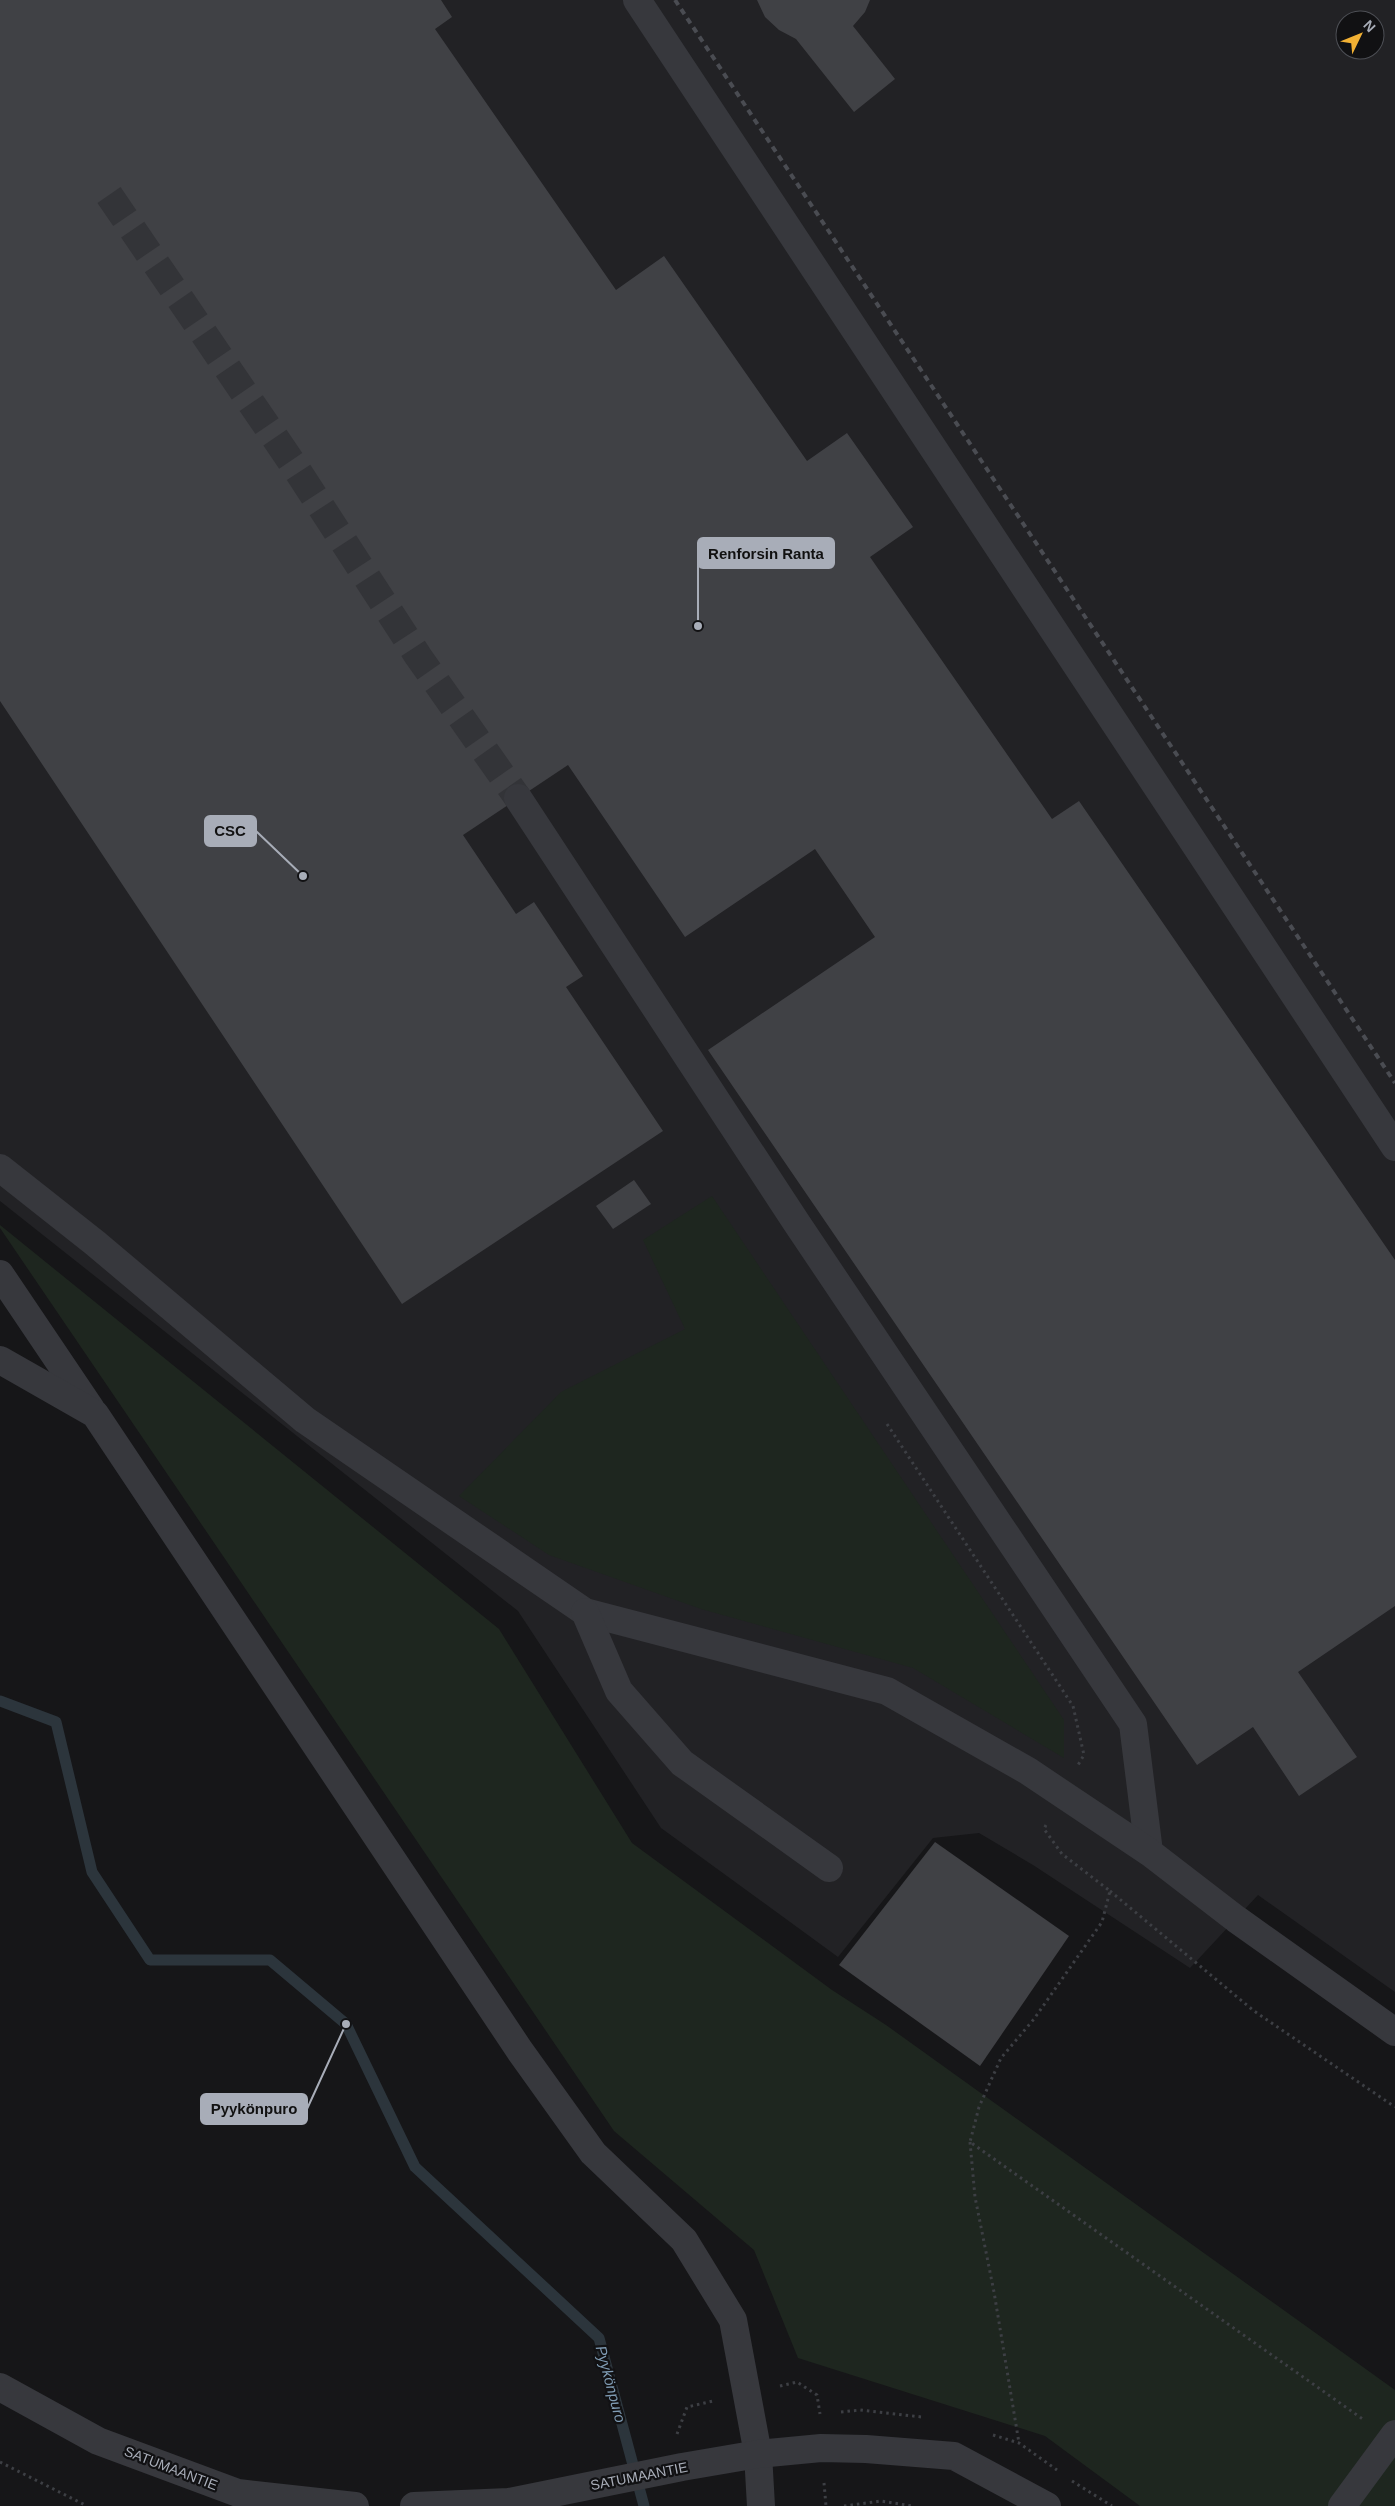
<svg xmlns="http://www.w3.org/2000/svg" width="1395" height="2506" font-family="Helvetica,sans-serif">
<rect width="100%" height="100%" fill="#161618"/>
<path fill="#222225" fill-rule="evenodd" d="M0,0h1395v1992l-137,-97 -68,73 -157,-103 -54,-32 -46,5 -95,119 -177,-129 -143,-217 -518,-410zM1345,20h30v30h-30z"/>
<g fill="#1e261f">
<path d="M712,1196l352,524v38l-151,-90 -212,-59 -152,-54 -90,-59 102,-104 124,-63 -42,-89z"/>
<path d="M0,1225l499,404 133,214 200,147 54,35 509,365v116h-255l-95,-70 -247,-78 -44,-108 -140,-119 -614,-903z"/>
</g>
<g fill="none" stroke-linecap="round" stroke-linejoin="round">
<path stroke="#2c353c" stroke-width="11" d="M0,1701l56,21 36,150 58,88h120l76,64 69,143 184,171 45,168"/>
</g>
<g fill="#404145">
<path d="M0,0h441l11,17 -17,12 181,261 48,-34 143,205 40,-28 66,94 -43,30 182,262 27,-18 316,459v346l-97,66 59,85 -58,39 -46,-69 -56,38 -489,-715 167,-113 -60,-88 -130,88 -117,-172 -105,70 53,79 18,-12 49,74 -17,11 97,144 -261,173 -402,-603z"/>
<path d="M757,0h113l-5,12 -12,14 42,53 -41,33 -58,-73 -17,-9 -14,-13z"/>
<path d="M634,1180l17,24 -38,25 -17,-23z"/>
<path d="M935,1842l134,94 -89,130 -141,-101z"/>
</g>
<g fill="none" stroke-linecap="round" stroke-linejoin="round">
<path stroke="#333438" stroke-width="28" stroke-dasharray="28 14" stroke-linecap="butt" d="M109,195l188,275 121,186 100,142"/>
<g stroke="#3d3f44" stroke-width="3" stroke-dasharray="2.5 4" stroke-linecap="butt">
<path d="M887,1424l186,282 11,49 -6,10"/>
<path d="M1046,1825l-2,4 18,25 48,37 -8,31 -68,97 -33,39 -22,49 -9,35 394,278"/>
<path d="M1110,1891l144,120 141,96"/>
<path d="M970,2142l5,55 19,95 25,151"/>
<path d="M780,2386l17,-4 20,13 3,19"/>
<path d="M841,2412l19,-2 62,7"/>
<path d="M677,2434l10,-27 26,-6"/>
<path d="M993,2435l26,8 38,27"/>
<path d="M0,2462l87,44"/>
<path d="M1072,2481l40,25"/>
<path d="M824,2483l2,23"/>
<path d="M844,2506l37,-5 31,5"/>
</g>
<g stroke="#37383d" stroke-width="28">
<path d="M637,0l758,1147"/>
<path d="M518,798l278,424 337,502 16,128"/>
<path d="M0,1168l95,75 210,177 280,192 302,79 141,80 121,81 87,67 159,113"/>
<path d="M0,1274l91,135"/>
<path d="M0,1360l95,54 425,637 73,102 91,87 49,80 25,134 3,52"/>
<path d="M585,1612l34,79 63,72 147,105"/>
<path d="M0,2387l98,54 140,52 117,13"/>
<path d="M414,2506l95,-4 173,-35 76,-13 63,-6 45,1 88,7 93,50"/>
<path d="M1342,2506l53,-72"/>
</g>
<path stroke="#4a4c52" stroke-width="4" stroke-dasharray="6 5" stroke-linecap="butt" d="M675,0l720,1083"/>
</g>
<g text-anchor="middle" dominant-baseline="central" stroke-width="4.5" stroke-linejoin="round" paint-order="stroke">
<g font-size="14" fill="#a8adb8" stroke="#111113">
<text transform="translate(171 2468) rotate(21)">SATUMAANTIE</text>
<text transform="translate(639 2476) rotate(-11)">SATUMAANTIE</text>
</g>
<g font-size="15" font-style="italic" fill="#7f9bb3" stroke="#111113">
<text transform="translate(611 2384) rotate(75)">Pyykönpuro</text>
</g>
</g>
<path fill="none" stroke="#a8adb8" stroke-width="2" d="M698 626L698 553M303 876L256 831M346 2024L307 2109"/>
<g fill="#a8adb8" stroke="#111113" stroke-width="2">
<circle cx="698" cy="626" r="5"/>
<circle cx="303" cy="876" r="5"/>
<circle cx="346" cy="2024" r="5"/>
</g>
<g fill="#a8adb8" stroke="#a8adb8" stroke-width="2">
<rect x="698" y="538" width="136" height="30" rx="5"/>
<rect x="205" y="816" width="51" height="30" rx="5"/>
<rect x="201" y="2094" width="106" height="30" rx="5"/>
</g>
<g font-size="15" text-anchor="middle" font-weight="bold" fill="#111">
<text x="766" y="559">Renforsin Ranta</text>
<text x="230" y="836">CSC</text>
<text x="254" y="2114">Pyykönpuro</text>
</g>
<g transform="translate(1360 35) rotate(47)"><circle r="24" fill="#111113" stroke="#4d4f55"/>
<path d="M0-4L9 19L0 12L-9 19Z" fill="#f2b134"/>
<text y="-8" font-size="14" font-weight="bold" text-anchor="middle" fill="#a8adb8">N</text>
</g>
</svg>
